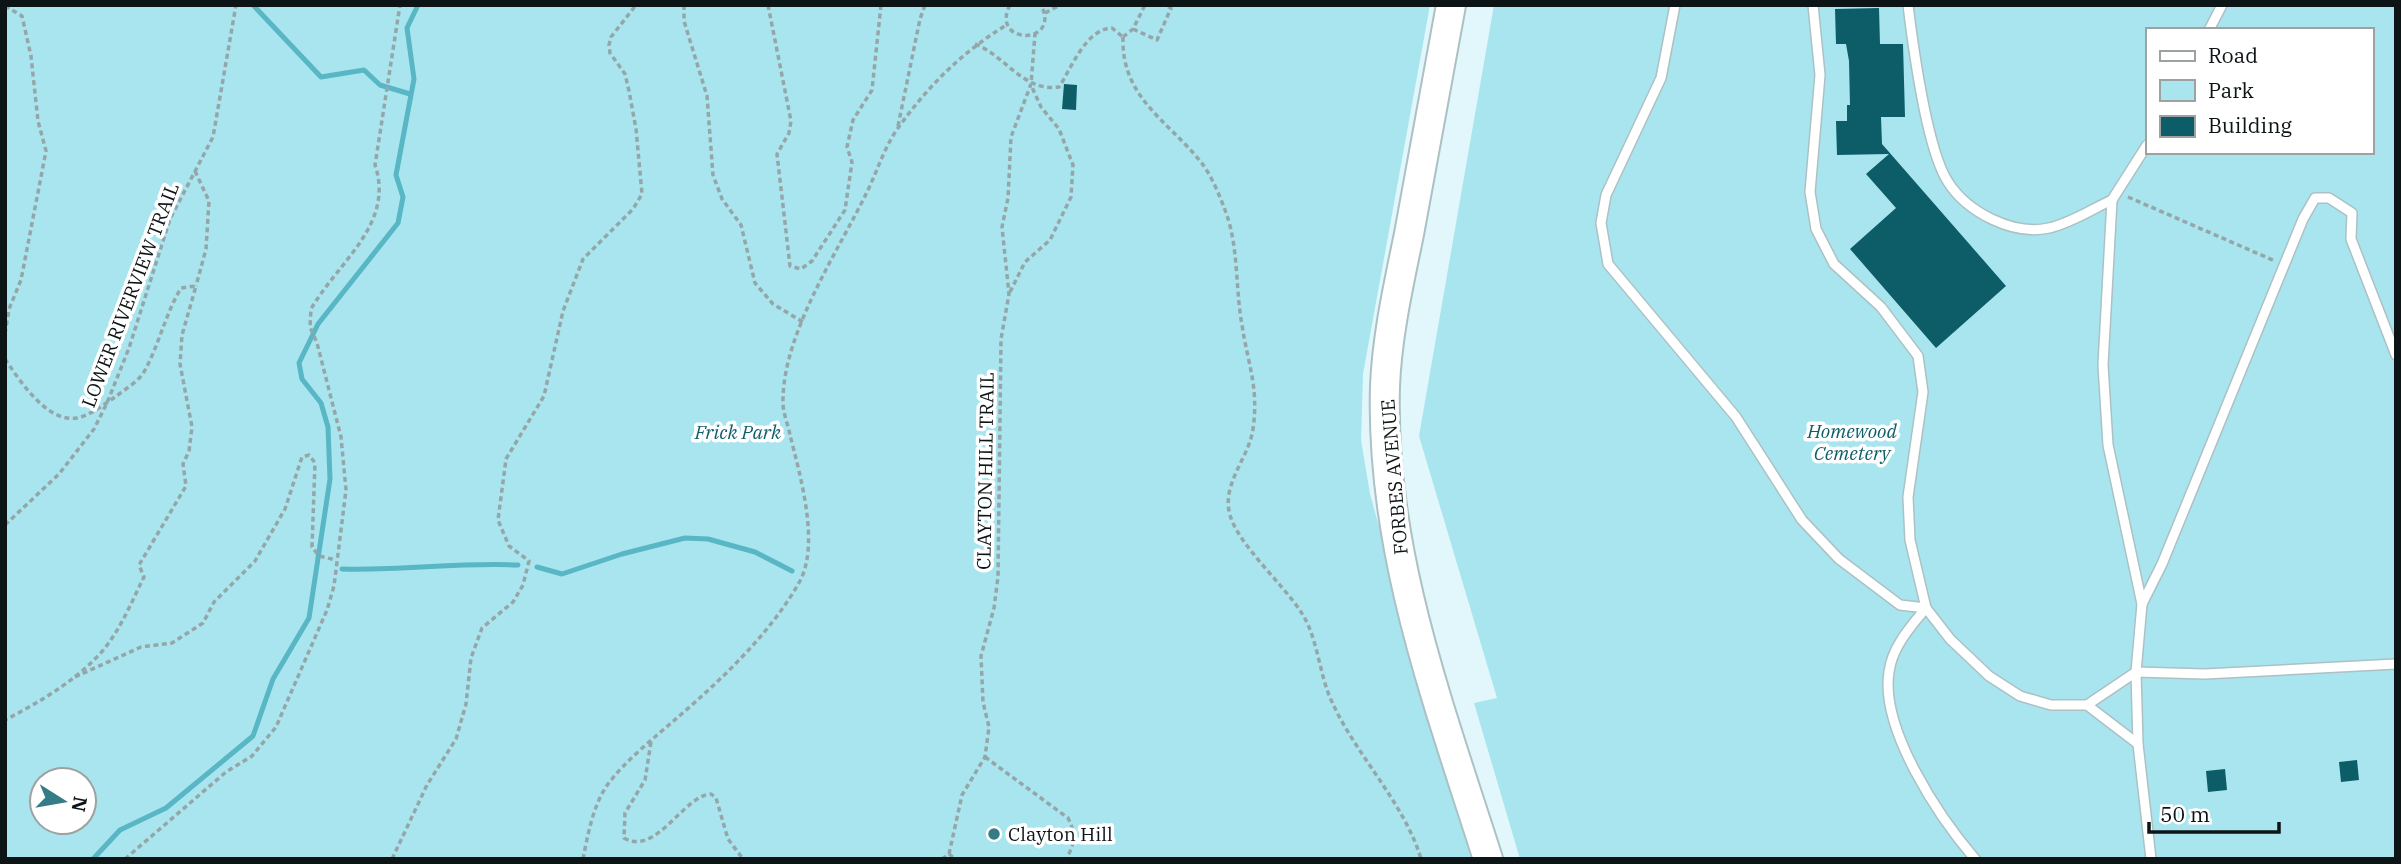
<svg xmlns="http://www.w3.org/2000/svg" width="2401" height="864" font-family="'IBM Plex Serif',serif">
<rect width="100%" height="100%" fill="#e1f7fb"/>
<g fill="#a9e5ef" fill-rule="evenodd">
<path d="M5,5h1425l-67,369 -2,66 9,54 101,365h-1466zM42,780h42v42h-42z"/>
<path d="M1494,5h902v854h-876l-46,-156 23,-5 -78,-262zM2147,30h224v122h-224z"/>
</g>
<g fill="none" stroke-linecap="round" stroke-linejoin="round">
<g stroke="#58b6c5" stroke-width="5">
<path d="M253,5l68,72 43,-7 16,15 30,9"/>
<path d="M537,567l25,7 60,-20 63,-16 23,1 47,13 37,19"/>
<path d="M342,569c60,2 116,-7 176,-4"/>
<path d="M93,859l27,-29 46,-22 87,-72 20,-57 36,-61 21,-139 -2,-52 -7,-24 -19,-24 -3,-16 19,-39 80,-101 5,-26 -7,-22 18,-96 -7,-51 11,-23"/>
</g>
</g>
<g fill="#0c5d68">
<path d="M1879,8l1,36h23l2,73h-24l1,27 124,142 -70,62 -86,-99 46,-41 -30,-34 23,-20 -52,1 -1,-34h11v-16h3l-1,-44 -3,-17h-10l-1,-35z"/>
<path d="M1064,84l13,1 -1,25 -14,-1z"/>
<path d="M2357,760l2,20 -18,2 -2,-20z"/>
<path d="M2225,769l2,21 -19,2 -2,-21z"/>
</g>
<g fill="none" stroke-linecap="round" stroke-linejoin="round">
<defs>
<g id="lane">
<path d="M1675,5l-14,73 -55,117 -5,28 7,41 128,153 66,103 37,39 61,46 26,3"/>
<path d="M1813,5l7,70 -10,117 6,37 18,35 47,43 37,49 5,36 -15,105 2,43 16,68 24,31 39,37 31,20 31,9h36l51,39 13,115"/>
<path d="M1908,5c5,41 19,145 40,177 19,30 65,54 101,46 22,-5 43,-19 63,-28"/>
<path d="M2209,30l13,-25"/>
<path d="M2147,145l-35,55 -9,165 5,80 34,159 -6,68 69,2 191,-10"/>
<path d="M2142,604l20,-40 141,-345 12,-21h14l23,15 -1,26 45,116"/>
<path d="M1926,608c-15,18 -34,39 -37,64 -9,57 50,145 86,187"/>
<path d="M2087,705l49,-33 2,72"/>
</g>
<path id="primary" d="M1451,5c-14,77 -28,153 -42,229 -10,49 -22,101 -24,152 -5,164 54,319 103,473"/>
</defs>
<use href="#lane" stroke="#acc1c4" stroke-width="12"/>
<use href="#primary" stroke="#acc1c4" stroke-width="32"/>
<g stroke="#95a6a9" stroke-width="3.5" stroke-dasharray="5 3.5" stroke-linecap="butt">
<path d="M684,5v16l23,75 6,79 9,24 19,26 14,58 18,21 30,18"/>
<path d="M768,5l23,116 -2,12 -12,21 13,112 11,3 11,-8 33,-51 7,-48 -5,-15 6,-27 19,-30 9,-85"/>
<path d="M1010,5c-21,40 52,41 31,0"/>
<path d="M5,6l17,10 9,40 7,65 8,30 -25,129 -12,29 -4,25"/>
<path d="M1045,13l15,-8"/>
<path d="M1133,29l24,11 14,-32 -6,-3"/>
<path d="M1123,37c-2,60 44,83 78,125 10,13 18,32 24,48 14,36 10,77 17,115 6,40 17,62 11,104 -4,29 -32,55 -23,86 8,29 52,68 71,97 17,25 18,63 31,90 24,53 73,102 89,157"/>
<path d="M1123,37l10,-8 12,-24"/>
<path d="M975,44c31,12 48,48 84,43 13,-20 27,-58 53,-59l11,9"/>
<path d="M898,126l22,-107 5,-14"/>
<path d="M195,171l14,30 -3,48 -10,37"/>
<path d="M2128,197l147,64"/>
<path d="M1010,292l15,-30 25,-22 21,-43 2,-32 -14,-36 -18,-22 -10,-22"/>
<path d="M5,359c15,22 42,64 72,59 12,-2 28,-14 38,-21 9,-7 23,-15 29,-25 15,-27 21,-57 37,-84l15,-2 -14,49 -2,29 12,63 -3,24 -6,13 3,22 -47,79 5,12c-12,24 -22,49 -39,71 -26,31 -65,54 -100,72"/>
<path d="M5,525l54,-51 35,-45 13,-26 22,-55 41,-129 43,-82 23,-132"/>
<path d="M75,677l66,-30 31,-4 31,-20 11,-21 41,-41 30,-52 17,-52 7,-2 6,8 -3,84 7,9 17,4"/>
<path d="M651,742l-6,38 -20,33 -1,25c32,19 60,-43 87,-44l5,4 12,41 15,20"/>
<path d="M985,757l83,61c8,16 7,26 -2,41"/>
<path d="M949,854l13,-59 23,-38 4,-30 -6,-25 -2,-46 13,-48 4,-31 3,-238 8,-45 -7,-67 6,-29 3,-61 20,-53 4,-50"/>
<path d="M949,854l6,5"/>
<path d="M125,859l101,-87 26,-16 24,-29 51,-117 7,-24 12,-96 -5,-53 -24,-94 -7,-16 1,-18c27,-47 84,-85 64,-144l25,-160"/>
<path d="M392,859l35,-74 29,-46 10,-35 5,-46 11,-30 31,-26 10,-17 6,-24 -20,-15 -11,-26 8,-61 38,-63 19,-85 20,-52 50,-50 9,-15 -6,-65 -7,-38 -4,-17 -15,-21 -1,-8 2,-8 25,-32"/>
<path d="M583,859c5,-25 10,-54 25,-75 18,-24 46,-46 69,-66 44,-38 94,-85 123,-137 20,-38 0,-106 -10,-146 -2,-11 -8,-24 -7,-36 1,-68 56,-149 85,-209 10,-21 16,-42 30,-62 31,-43 64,-76 110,-104"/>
<path d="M942,859l7,-5"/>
</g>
<use href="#lane" stroke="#fff" stroke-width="9"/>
<use href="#primary" stroke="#fff" stroke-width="28"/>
</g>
<circle fill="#357c87" stroke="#fff" stroke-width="2.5" cx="994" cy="834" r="7"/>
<g text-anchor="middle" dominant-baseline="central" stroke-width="7" stroke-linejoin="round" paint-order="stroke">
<g font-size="19" fill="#0d1415" stroke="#fff">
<text transform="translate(130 295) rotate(-69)">LOWER RIVERVIEW TRAIL</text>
<text transform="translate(985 471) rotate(-89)">CLAYTON HILL TRAIL</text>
<text transform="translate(1394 477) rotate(-95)">FORBES AVENUE</text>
</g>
<g font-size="19" font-style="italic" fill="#0e5e69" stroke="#fff">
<text x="1852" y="431">Homewood<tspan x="1852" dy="22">Cemetery</tspan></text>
<text x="738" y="432">Frick Park</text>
</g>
<g font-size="19" fill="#0d1415" stroke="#fff" text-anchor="start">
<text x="1008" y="834">Clayton Hill</text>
</g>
</g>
<rect width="2401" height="864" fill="none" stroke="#0d1415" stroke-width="14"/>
<rect x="2146" y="28" width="228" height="126" fill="#ffffff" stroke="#9ea1a1" stroke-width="2"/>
<rect x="2160" y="51" width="35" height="10" fill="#ffffff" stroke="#9ea1a1" stroke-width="2"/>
<text x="2208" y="63" font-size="21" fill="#0d1415">Road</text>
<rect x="2160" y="80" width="35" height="21" fill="#a9e5ef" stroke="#9ea1a1" stroke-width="2"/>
<text x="2208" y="98" font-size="21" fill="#0d1415">Park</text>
<rect x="2160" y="116" width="35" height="21" fill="#0c5d68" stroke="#9ea1a1" stroke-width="2"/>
<text x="2208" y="133" font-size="21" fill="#0d1415">Building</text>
<g transform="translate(63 801) rotate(101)"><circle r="33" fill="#ffffff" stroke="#9ea1a1" stroke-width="2"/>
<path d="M0-5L12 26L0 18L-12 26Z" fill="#357c87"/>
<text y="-10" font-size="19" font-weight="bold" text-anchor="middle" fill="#0d1415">N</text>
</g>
<path d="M2149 822v10h130v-10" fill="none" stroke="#0d1415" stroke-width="3.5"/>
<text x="2160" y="822" font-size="21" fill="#0d1415" stroke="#ffffff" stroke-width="5" paint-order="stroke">50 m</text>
</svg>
